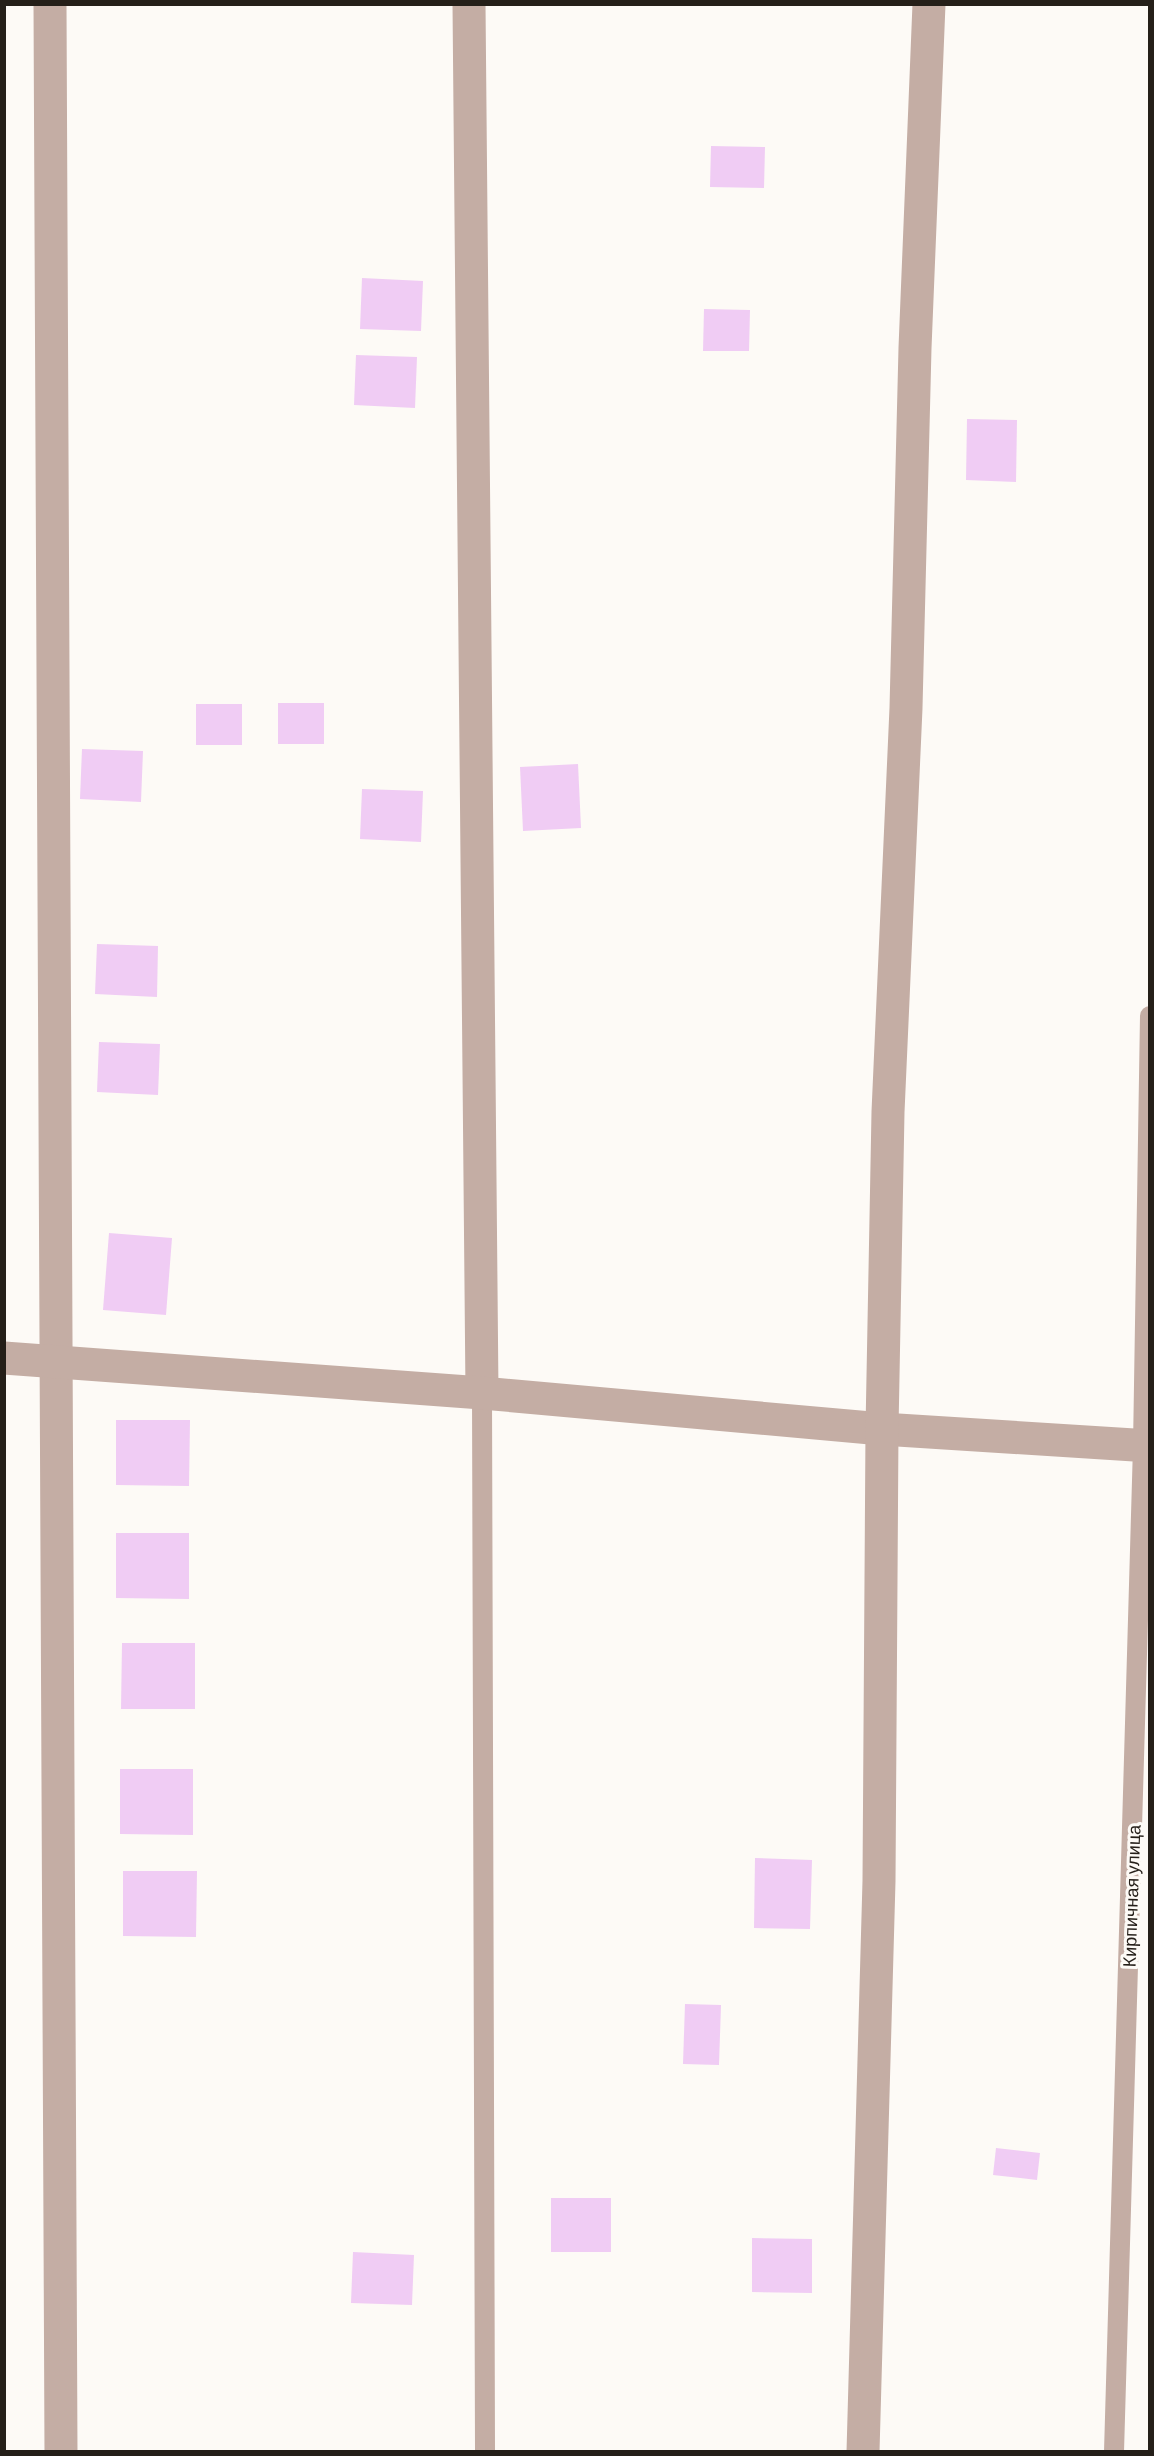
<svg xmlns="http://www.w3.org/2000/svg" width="1154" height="2456" font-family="Barlow,sans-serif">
<rect width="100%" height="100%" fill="#fdfaf6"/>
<g fill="#f0ccf4">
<path d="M711,146l54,1 -1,41 -54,-1z"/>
<path d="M362,278l61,3 -2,50 -61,-2z"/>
<path d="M704,309l46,1 -1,41h-46z"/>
<path d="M356,355l61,2 -2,51 -61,-3z"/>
<path d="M967,419l50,1 -1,62 -50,-2z"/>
<rect x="278" y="703" width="46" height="41"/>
<rect x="196" y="704" width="46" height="41"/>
<path d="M82,749l61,2 -2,51 -61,-3z"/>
<path d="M578,764l3,64 -58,3 -3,-64z"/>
<path d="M362,789l61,2 -2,51 -61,-3z"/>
<path d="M97,944l61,2 -1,51 -62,-3z"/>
<path d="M99,1042l61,2 -2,51 -61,-3z"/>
<path d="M109,1233l63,5 -6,77 -63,-5z"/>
<path d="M116,1420h74l-1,66 -73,-1z"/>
<path d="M116,1533h73v66l-73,-1z"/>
<path d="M122,1643h73v66h-74z"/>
<path d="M120,1769h73v66l-73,-1z"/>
<path d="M755,1858l57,2 -2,69 -56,-1z"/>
<path d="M123,1871h74l-1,66 -73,-1z"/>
<path d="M685,2004l36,1 -2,60 -36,-1z"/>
<path d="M996,2148l44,5 -3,27 -44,-5z"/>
<rect x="551" y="2198" width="60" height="54"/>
<path d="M752,2238l60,1v54l-60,-1z"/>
<path d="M353,2252l61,3 -2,50 -61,-2z"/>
</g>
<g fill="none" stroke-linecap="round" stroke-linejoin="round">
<g stroke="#c4ada4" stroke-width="20">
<path d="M482,1393l3,1059"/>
<path d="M1114,2452l29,-1006 7,-430"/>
</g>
<g stroke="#c4ada4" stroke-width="33">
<path d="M50,4l11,2448"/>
<path d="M469,4l13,1389"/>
<path d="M4,1358l478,35 400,36 268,17"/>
<path d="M863,2452l16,-571 3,-452 6,-317 18,-404 9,-360 14,-344"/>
</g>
</g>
<g text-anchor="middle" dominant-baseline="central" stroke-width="6" stroke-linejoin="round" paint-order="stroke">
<g font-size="18" fill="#251f19" stroke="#fdfaf6">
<text transform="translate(1131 1896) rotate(-88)">Кирпичная улица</text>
</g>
</g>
<rect width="1154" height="2456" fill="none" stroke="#251f19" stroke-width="12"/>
</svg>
